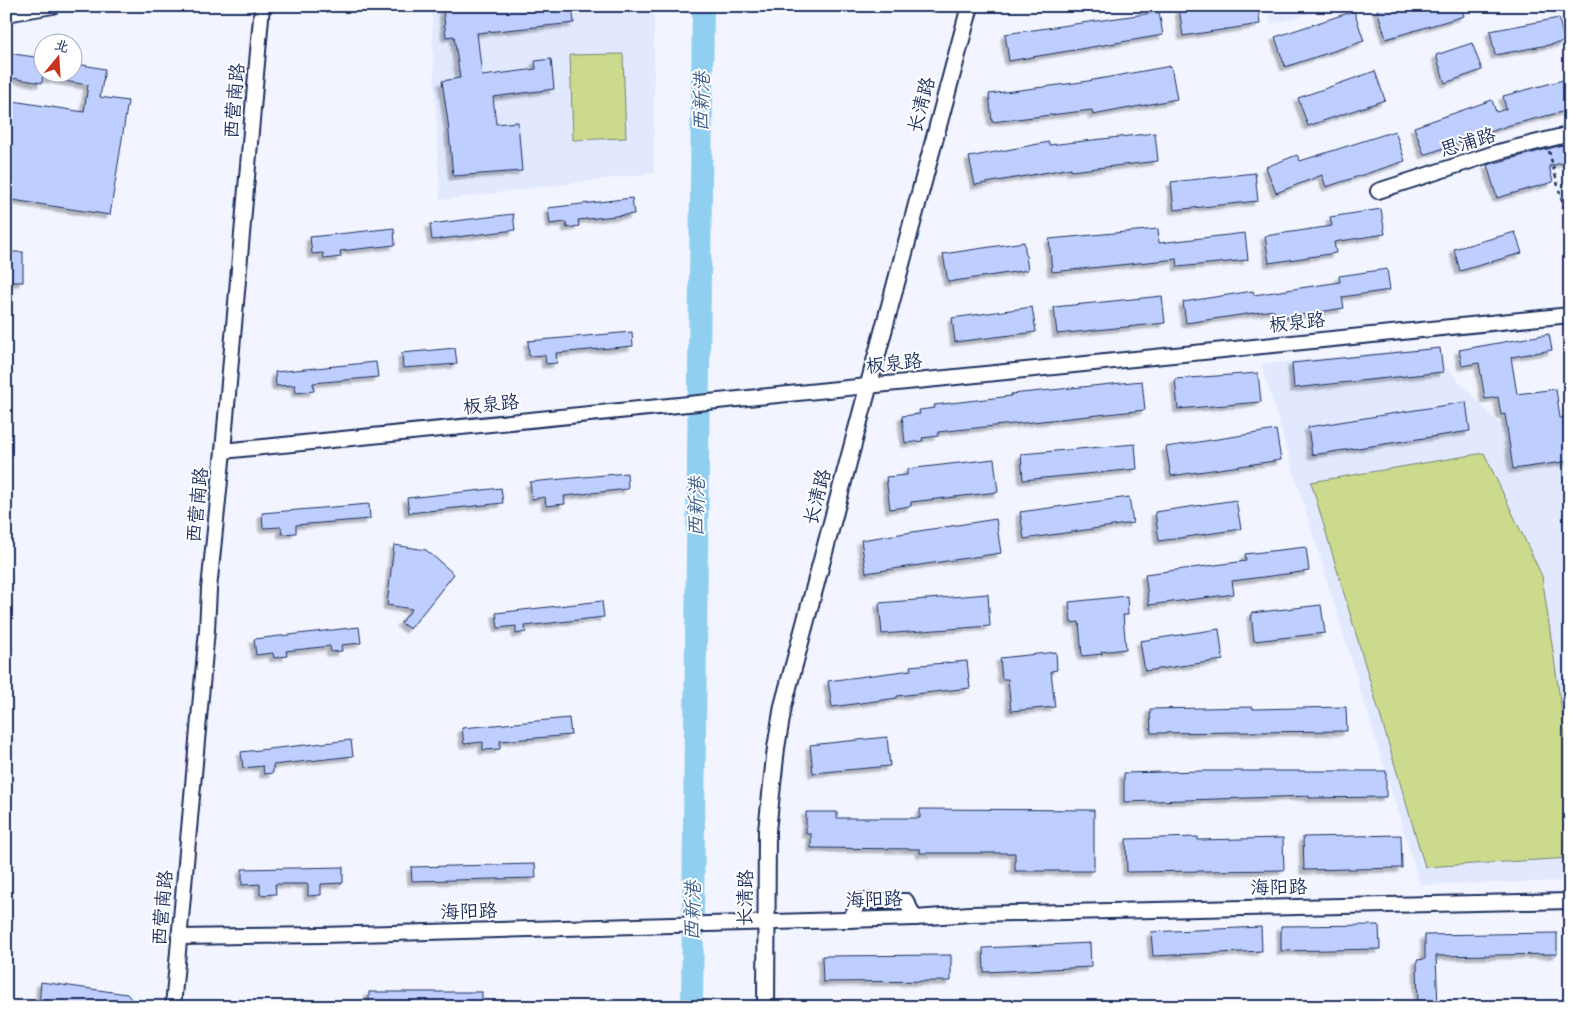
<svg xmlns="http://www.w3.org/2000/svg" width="1576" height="1013" font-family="'Architects Daughter','LXGW WenKai TC',sans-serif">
<defs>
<filter id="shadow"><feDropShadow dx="-4" dy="4" stdDeviation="1" flood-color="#0004"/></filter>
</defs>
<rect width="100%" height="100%" fill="#f2f5ff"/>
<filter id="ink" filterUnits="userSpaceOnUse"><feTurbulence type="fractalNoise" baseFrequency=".02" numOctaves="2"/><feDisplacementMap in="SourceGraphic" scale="10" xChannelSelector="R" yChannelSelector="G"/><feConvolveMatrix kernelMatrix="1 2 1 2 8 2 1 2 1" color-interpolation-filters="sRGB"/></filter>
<g filter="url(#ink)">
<g fill="#e2e9ff">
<path d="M431,6h223v167l-214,27z"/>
<path d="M1268,6h72l-69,18z"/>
<path d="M1428,348l73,78 69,-8v463l-150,4 -159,-521z"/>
</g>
<g fill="#ccda8d" stroke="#748476">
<path d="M623,54l3,84 -53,2 -3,-85z"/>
<path d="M1484,453l58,123 28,192v90l-145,9 -114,-385z"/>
</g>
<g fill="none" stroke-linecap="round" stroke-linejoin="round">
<path stroke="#91cff1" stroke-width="22" d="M692,1007l11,-1001"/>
</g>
<g fill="#beceff" stroke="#1b2f5e" filter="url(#shadow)">
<path d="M469,6h103l2,17 -97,10 5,43 54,-7 -1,-8 16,-2 3,30 -61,8 3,27 22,-2 4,49 -69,5 -5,-54 -6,-41 18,-3 -6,-42 -8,1 -3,-28z"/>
<path d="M1188,6h70l2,18 -77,12 -4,-28z"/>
<path d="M1387,6h74l3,10 -78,23 -9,-30z"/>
<path d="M1354,11l10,30 -79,26 -10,-30z"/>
<path d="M1159,12l4,23 -154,26 -4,-27z"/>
<path d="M1559,18l5,24 -69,13 -5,-24z"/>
<path d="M1472,43l10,27 -37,13 -9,-28z"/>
<path d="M6,53l36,5 1,14 -1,11 -36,-6z"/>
<path d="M72,63l33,6 -5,28 28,4 -18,114 -104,-16v-25l6,-34h-6v-40l78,12 4,-27 -41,-7 1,-6h24z"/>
<path d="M1171,66l6,33 -84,16 -1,-5 -100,12 -3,-28 93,-12z"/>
<path d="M1375,71l10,29 -77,26 -10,-28z"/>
<path d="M1567,79l3,11v20l-60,15 -86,30 -10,-28 78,-27 4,12 10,-3 -3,-13z"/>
<path d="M1395,131l10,30 -79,26 -4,-12 -46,18 -10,-26 31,-12 3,6z"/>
<path d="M1155,133l3,28 -87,10v-3l-96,17 -6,-28 80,-15v3z"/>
<path d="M1570,143v18l-21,5 4,16 -56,16 -10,-33z"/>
<path d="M1255,173l3,28 -84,9 -3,-28z"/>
<path d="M632,198l2,16 -56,6 1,6 -12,2 -1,-6 -16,2 -2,-16z"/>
<path d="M1381,209l4,25 -51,8 2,11 -67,10 -4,-27 67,-10 -2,-9z"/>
<path d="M513,214l2,16 -83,10 -2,-16z"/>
<path d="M394,228l1,17 -55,6 1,6 -17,2 -1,-6 -11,1 -2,-17z"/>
<path d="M1158,229l1,14 86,-10 3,27 -70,7 -1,-8 -125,13 -3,-33z"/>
<path d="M1515,232l7,21 -62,18 -6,-22z"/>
<path d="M1024,242l4,28 -80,12 -5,-28z"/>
<rect x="6" y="252" width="17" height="30"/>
<path d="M1387,269l3,21 -48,7 2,11 -68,11 -2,-9 -88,13 -3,-21 70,-11 1,4 86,-13 -1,-6z"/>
<path d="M1162,296l3,27 -108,11 -3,-27z"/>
<path d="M1032,307l4,25 -81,10 -3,-24z"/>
<path d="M632,332l1,14 -77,7 1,10 -11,1 -1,-9 -16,1 -1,-15z"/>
<path d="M1549,334l3,16 -41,7 6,37 39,-5 4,29 10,-1v44l-57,8 -8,-55 -4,1 -3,-18 -13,2 -6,-36 -17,3 -3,-16z"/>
<path d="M455,348l2,16 -54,4 -1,-15z"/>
<path d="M1440,348l3,24 -149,16 -2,-25z"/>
<path d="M376,362l2,15 -65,6 1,8 -18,2 -1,-8 -19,1 -1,-14z"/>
<path d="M1258,373l3,29 -83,7 -3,-30z"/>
<path d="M1142,381l3,29 -207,22v4l-16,2 1,3 -18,2 -3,-27 18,-2 -1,-4 16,-2 -1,-3 77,-9v-2z"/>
<path d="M1466,402l4,29 -158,24 -4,-28z"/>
<path d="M1276,430l5,30 -110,16 -5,-29z"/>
<path d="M1135,444l2,25 -114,11 -2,-26z"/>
<path d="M994,459l4,33 -87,10v4l-21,3 -4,-32 21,-2v-6z"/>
<path d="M627,473l1,16 -64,7 1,8 -19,2 -1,-9 -13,2 -2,-17z"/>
<path d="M501,488l2,15 -94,10 -2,-15z"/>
<path d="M1129,497l4,26 -109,16 -4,-27z"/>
<path d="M1236,500l5,29 -82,12 -4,-29z"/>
<path d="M369,504l1,15 -74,6v8l-14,1 -1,-7 -18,1 -1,-15z"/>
<path d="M996,519l5,34 -135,20 -5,-33z"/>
<path d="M394,545l32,5 28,24 -44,55 -9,-6 11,-14 -25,-4z"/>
<path d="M1306,547l3,24 -77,10 2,13 -85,11 -4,-31 101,-13 -1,-7z"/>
<path d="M988,594l2,32 -108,8 -3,-31z"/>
<path d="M1127,596l1,19h-5l3,34 -25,3 1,2 -20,2 -3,-34 -8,1 -2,-21z"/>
<path d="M602,601l2,16 -79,9 1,6 -10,2v-8l-18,2 -2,-15z"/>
<path d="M1321,605l4,28 -71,8 -3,-28z"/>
<path d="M359,627l2,16 -20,2 1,6 -11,1 -1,-6 -44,5 1,5 -13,2 -1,-5 -17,2 -2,-16z"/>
<path d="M1219,629l4,31 -78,11 -5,-30z"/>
<path d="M1056,652l1,18 -6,1 4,36 -44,4 -3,-32h-6l-2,-21z"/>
<path d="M967,661l3,27 -73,8v2l-65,9 -4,-26 83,-11 -1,-4z"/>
<path d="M1253,707v2l93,-2 1,24 -196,2 -1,-24z"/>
<path d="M569,718l2,17 -71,6v8l-17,1v-8l-19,2 -2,-16z"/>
<path d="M887,737l3,29 -77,7 -3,-28z"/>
<path d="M351,740l2,16 -80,9v8l-9,1 -1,-8 -20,2 -2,-16z"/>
<path d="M1201,771h185v26l-77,1v-2l-185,6v-29z"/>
<path d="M920,809l174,1v61h-79v-18h-95v-4l-109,-1v-14h-5v-22h31v6h83z"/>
<path d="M1401,835l1,33 -98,2 -1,-33z"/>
<path d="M1198,837v3l85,-2 1,32 -157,2 -1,-33z"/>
<path d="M535,864l1,14 -124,3 -1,-14z"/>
<path d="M343,867v16l-22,1v11l-13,1v-12h-33l1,10 -16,1v-11l-18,1v-16z"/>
<path d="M1379,925l1,24 -99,2v-25z"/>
<path d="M1261,927l1,24 -109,5 -2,-24z"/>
<path d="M1557,933v21l-121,2 2,51h-20l-1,-47 8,-1v-24z"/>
<path d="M1090,943l1,24 -107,5 -1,-24z"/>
<path d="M951,955v26l-128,1 -1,-26z"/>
<path d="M41,982l86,12 5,6v7h-93z"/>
<rect x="369" y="992" width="113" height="15"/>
</g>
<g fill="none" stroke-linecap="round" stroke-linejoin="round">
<defs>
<g id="minor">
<path d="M6,14l47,-8"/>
<path d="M1378,191l120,-39 72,-18"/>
<path d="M223,451l1347,-136"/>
<path d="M850,920l9,-19h47l9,17"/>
<path d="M179,937l143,-2 593,-17 55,-4 600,-13"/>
<path d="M173,1007l34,-377 2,-41 14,-138 39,-445"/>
</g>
<path id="major" d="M766,1007l1,-176 9,-83 7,-42 187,-700"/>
</defs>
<use href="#minor" stroke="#1b2f5e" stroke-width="18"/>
<use href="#major" stroke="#1b2f5e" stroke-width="20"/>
<path stroke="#1b2f5e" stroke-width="2.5" stroke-dasharray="4 4" stroke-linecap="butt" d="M1549,151l21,81"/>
<use href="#minor" stroke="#fff" stroke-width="14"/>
<use href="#major" stroke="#fff" stroke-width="16"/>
</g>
</g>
<g text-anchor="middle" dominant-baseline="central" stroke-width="4" stroke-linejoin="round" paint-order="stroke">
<g font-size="19" fill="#1b2f5e" stroke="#fff">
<text transform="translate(235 101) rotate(-85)">西营南路</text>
<text transform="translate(922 105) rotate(-75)">长清路</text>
<text transform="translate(1468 143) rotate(-17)">思浦路</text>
<text transform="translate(1297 323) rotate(-6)">板泉路</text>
<text transform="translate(894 364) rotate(-6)">板泉路</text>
<text transform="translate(491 405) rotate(-6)">板泉路</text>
<text transform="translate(818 497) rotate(-75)">长清路</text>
<text transform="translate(198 505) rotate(-84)">西营南路</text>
<text transform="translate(1279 888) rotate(-1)">海阳路</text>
<text transform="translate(746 898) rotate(-89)">长清路</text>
<text transform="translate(874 900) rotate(-2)">海阳路</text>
<text transform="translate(163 908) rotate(-85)">西营南路</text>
<text transform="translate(469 912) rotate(-2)">海阳路</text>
</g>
<g font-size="20" font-style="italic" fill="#3e5f8a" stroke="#fff">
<text transform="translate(702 102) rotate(-89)">西新港</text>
<text transform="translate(697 507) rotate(-89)">西新港</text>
<text transform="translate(693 911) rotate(-89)">西新港</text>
</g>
</g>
<rect width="1576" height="1013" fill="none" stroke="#fff" stroke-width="25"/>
<rect x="12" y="12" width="1551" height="988" fill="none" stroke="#1b2f5e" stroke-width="2" filter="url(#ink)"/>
<g transform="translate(58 58) rotate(18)"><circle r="24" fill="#ffffff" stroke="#a4acbf"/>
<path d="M0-4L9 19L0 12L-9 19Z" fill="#c8321e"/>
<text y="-8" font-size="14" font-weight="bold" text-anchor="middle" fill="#1b2f5e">北</text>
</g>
</svg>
